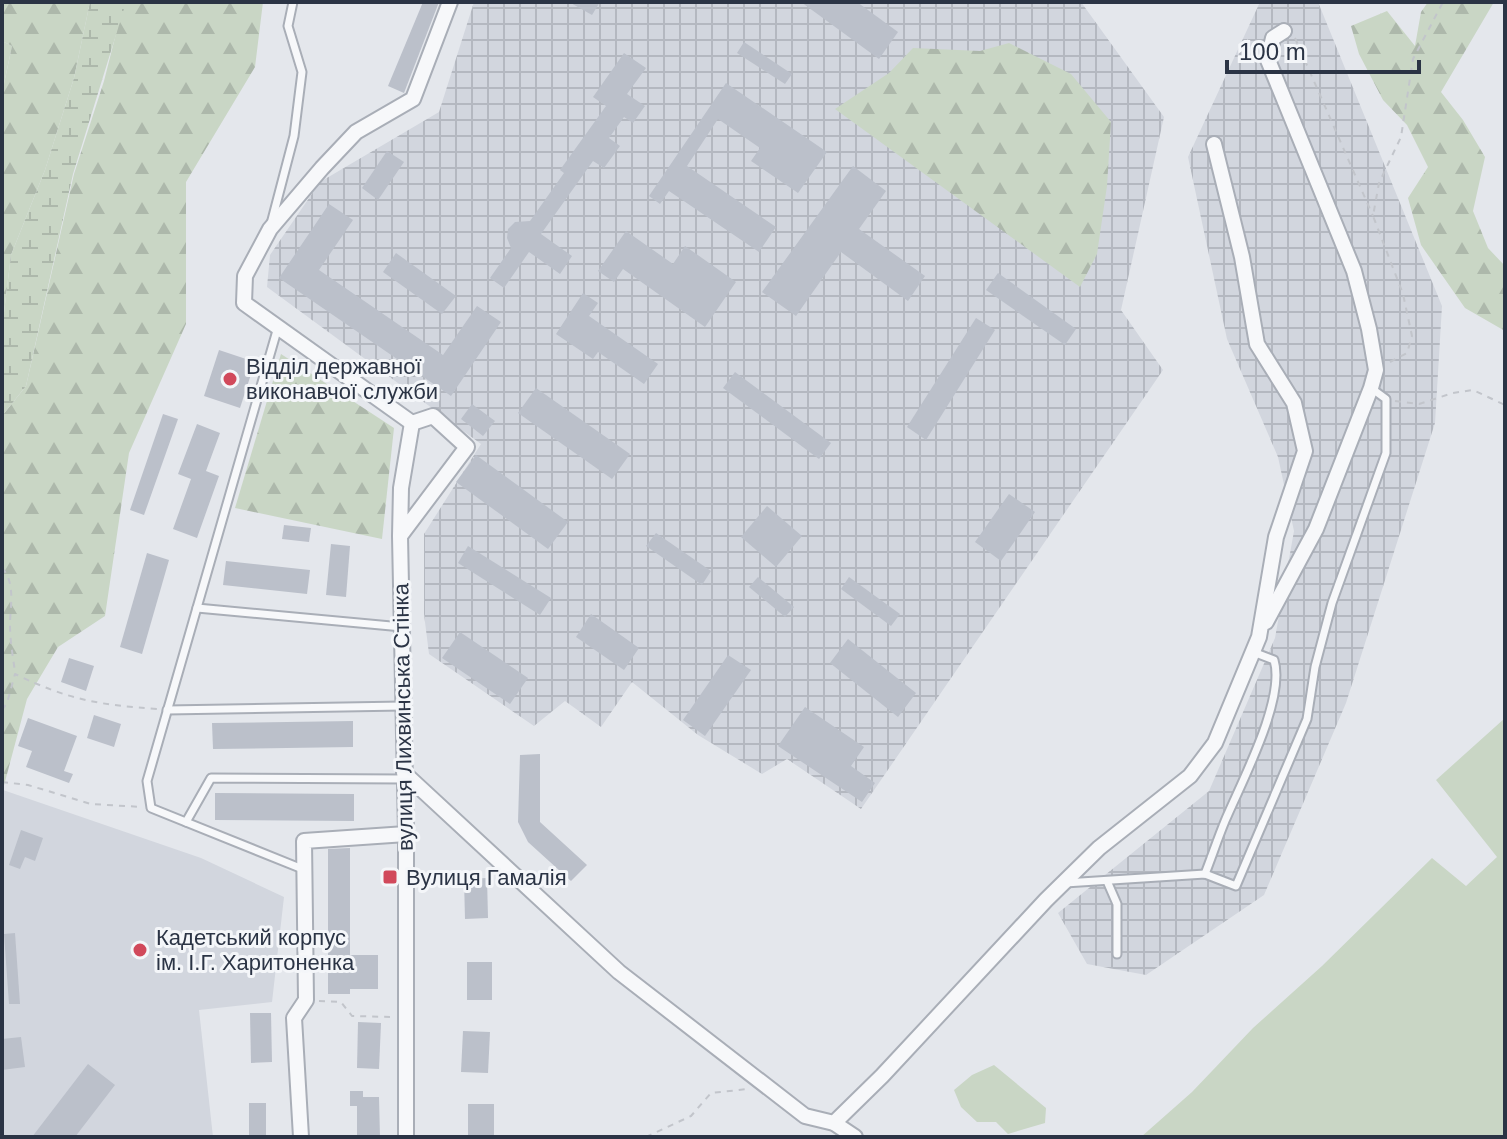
<svg xmlns="http://www.w3.org/2000/svg" width="1507" height="1139" font-family="Arial,sans-serif">
<defs>
<pattern id="industrial-grid" width="8" height="8" patternUnits="userSpaceOnUse" patternTransform="scale(2)"><rect width="8" height="8" fill="#d2d6de"/><path d="M0 4h8M4 0v8" fill="none" stroke="#b4b8c0"/></pattern>
<pattern id="forest-firs" width="22" height="20" patternUnits="userSpaceOnUse" patternTransform="scale(2)"><rect width="22" height="20" fill="#c9d6c5"/><path d="M5 1l3.5 6h-7zM16 11l3.5 6h-7z" fill="#adb8ab"/></pattern>
<pattern id="wetland-marsh" width="20" height="14" patternUnits="userSpaceOnUse" patternTransform="scale(2)"><rect width="20" height="14" fill="#c9d6c5"/><path d="M1 5h8M5 5V1M11 12h8M15 12V8" fill="none" stroke="#adb8ab"/></pattern>
</defs>
<rect width="100%" height="100%" fill="#e4e7ec"/>
<path fill="#d2d6de" d="M3,790l198,68 83,39 -12,105 -73,8 14,127h-211z"/>
<g fill="url(#industrial-grid)">
<path d="M474,2h607l83,115 -43,193 42,60 -302,439 -74,-50 -25,15 -64,-39 -66,-53 -31,45 -36,-26 -31,25 -105,-72 -5,-40v-80l57,-90 -214,-157 3,-32 50,-73 119,-70z"/>
<path d="M1260,2h58l124,304 -7,117 -89,280 -82,192 -118,80 -59,-11 -29,-51 151,-122 66,-153 19,-107 -16,-74 -51,-118 -39,-182z"/>
</g>
<g fill="#c9d6c5">
<path d="M2,41l10,5 -10,47z"/>
<path d="M1505,718v419h-364l51,-45 61,-64 69,-62 110,-108 34,28 31,-29 -61,-77z"/>
<path d="M994,1065l52,43 -1,15 -37,11 -12,-12h-19l-16,-15 -7,-17 18,-15z"/>
</g>
<g fill="url(#forest-firs)">
<path d="M2,2h88l-16,76 -29,92 -34,85 -9,74v-236l10,-47 -10,-5z"/>
<path d="M124,2h139l-8,65 -69,115v142l-57,129 -24,163 -47,31 -31,52 -25,94v-377l24,-30 48,-212 30,-93z"/>
<path d="M1428,2h66l-53,90 22,28 22,37 -12,54 15,37 17,18v65l-40,-23 -44,-63 -13,-47 20,-31 -21,-42 -24,-25 -24,-46 -8,-28 36,-15 28,35 6,-34z"/>
<path d="M1009,43l62,31 40,48 -4,64 -10,68 -17,33 -245,-178 54,-36 24,-25 67,3z"/>
<path d="M281,354l113,74 -12,111 -147,-31z"/>
</g>
<path fill="url(#wetland-marsh)" d="M90,2h34v7l-51,165 -47,212 -24,30v-87l9,-74 34,-85 29,-92z"/>
<g fill="#bbc0ca">
<path d="M423,2h16l-35,91 -16,-7z"/>
<path d="M569,2h31l-8,13z"/>
<path d="M801,2h56l41,30 -19,27z"/>
<path d="M744,42l48,32 -7,10 -48,-31z"/>
<path d="M624,53l22,15 -19,26 18,12 -12,17 -9,-6 -15,21 11,8 -16,22 -11,-7 -52,73 31,22 -12,18 -31,-22 -25,36 -14,-10 21,-30 -4,-10 1,-9 7,-7 15,-1 34,-48 -4,-3 46,-64 -13,-9z"/>
<path d="M726,83l101,69 -29,41 -47,-32 9,-13 -42,-29 -31,47 89,61 -17,25 -90,-61 -9,13 -11,-8z"/>
<path d="M387,151l17,11 -26,38 -16,-12z"/>
<path d="M853,166l33,25 -27,38 66,47 -17,25 -67,-49 -45,64 -34,-24z"/>
<path d="M329,204l24,16 -34,50 124,85 34,-49 24,16 -50,74 -172,-118z"/>
<path d="M626,231l47,33 12,-18 51,36 -31,45 -82,-58 -9,13 -16,-11z"/>
<path d="M396,253l60,43 -14,18 -59,-42z"/>
<path d="M998,273l78,56 -11,16 -79,-55z"/>
<path d="M583,293l15,10 -9,13 69,48 -14,20 -46,-32 -5,7 -37,-25z"/>
<path d="M976,318l19,12 -69,110 -19,-13z"/>
<path d="M219,350l36,12 -15,46 -36,-12z"/>
<path d="M735,372l96,71 -12,16 -96,-71z"/>
<path d="M536,388l94,66 -18,25 -94,-66z"/>
<path d="M472,404l23,17 -12,15 -22,-17z"/>
<path d="M163,414l15,5 -34,96 -14,-5z"/>
<path d="M197,424l23,9 -14,38 13,5 -22,62 -24,-9 18,-50 -13,-5z"/>
<path d="M476,455l92,67 -20,27 -92,-67z"/>
<path d="M1009,494l26,18 -34,49 -26,-19z"/>
<path d="M767,506l35,30 -26,31 -35,-30z"/>
<path d="M284,525l27,3 -2,14 -27,-3z"/>
<path d="M656,533l55,38 -9,14 -56,-39z"/>
<path d="M331,544l19,2 -4,51 -20,-2z"/>
<path d="M468,546l83,52 -11,17 -82,-52z"/>
<path d="M147,553l22,7 -27,94 -22,-7z"/>
<path d="M226,561l84,9 -3,24 -84,-9z"/>
<path d="M758,577l36,30 -9,10 -36,-30z"/>
<path d="M849,577l51,37 -9,12 -50,-37z"/>
<path d="M591,614l48,34 -15,22 -48,-33z"/>
<path d="M460,632l68,46 -18,26 -68,-46z"/>
<path d="M848,639l68,54 -18,24 -68,-54z"/>
<path d="M728,655l23,15 -46,66 -22,-16z"/>
<path d="M69,658l25,8 -8,25 -25,-9z"/>
<path d="M805,707l59,40 -13,19 24,17 -13,19 -84,-56z"/>
<path d="M94,715l27,9 -7,23 -27,-9z"/>
<path d="M28,718l49,18 -13,35 9,3 -4,9 -43,-16 6,-16 -14,-5z"/>
<path d="M353,721v26l-140,2 -1,-26z"/>
<path d="M540,754v68l47,43 -16,16 -43,-39 -10,-20 2,-67z"/>
<path d="M215,793l139,1v27l-139,-1z"/>
<path d="M21,830l22,8 -8,23 -10,-4 -5,12 -11,-4z"/>
<path d="M350,848v107h28v34h-28v5h-22v-145z"/>
<path d="M487,878l1,40 -23,1 -1,-40z"/>
<path d="M15,933l5,71h-11l-5,-70z"/>
<rect x="467" y="962" width="25" height="38"/>
<path d="M250,1013h21l1,49 -21,1z"/>
<path d="M358,1022l23,1 -2,46 -22,-1z"/>
<path d="M463,1031l27,1 -2,41 -27,-1z"/>
<path d="M21,1037l4,30 -23,3v-31z"/>
<path d="M88,1064l27,21 -40,52h-43z"/>
<path d="M350,1091h13v6h16l1,40h-23v-31h-7z"/>
<rect x="249" y="1103" width="17" height="34"/>
<rect x="468" y="1104" width="26" height="33"/>
</g>
<g fill="none" stroke-linecap="round" stroke-linejoin="round">
<defs>
<g id="service">
<path d="M272,220l22,-84 8,-64 -14,-46 5,-24"/>
<path d="M278,327l-131,454 4,27 154,62"/>
<path d="M197,608l205,19"/>
<path d="M167,710l236,-4"/>
<path d="M186,822l25,-44 194,1"/>
<path d="M1205,874c7,-18 13,-36 20,-53 16,-38 61,-122 49,-161l-21,-8"/>
<path d="M1107,881l10,23v50"/>
<path d="M1065,883l140,-9 31,12 71,-167 8,-52 17,-64 54,-150v-54l-15,-11"/>
</g>
<g id="minor">
<path d="M412,423l-168,-120 1,-27 25,-47 52,-61 34,-36 57,-33 37,-97"/>
<path d="M400,536l1,-48 11,-65 21,-7 34,31 -67,89 6,298v303"/>
<path d="M1266,622l50,-93 55,-141 5,-18 -7,-41 -15,-58 -86,-211 5,-22 11,-7"/>
<path d="M404,773l215,199 186,144 29,7 21,14"/>
<path d="M834,1123l48,-47 164,-176 53,-52 91,-72 25,-33 44,-106 17,-100 29,-86 -11,-48 -37,-59 -15,-87 -28,-113"/>
<path d="M301,1137l-7,-119 12,-18 -2,-159 102,-7"/>
</g>
</defs>
<use href="#service" stroke="#a9aeb7" stroke-width="11"/>
<use href="#minor" stroke="#a9aeb7" stroke-width="18"/>
<g stroke="#c2c5cb" stroke-width="2" stroke-dasharray="6 6" stroke-linecap="butt">
<path d="M1295,38l78,178"/>
<path d="M1390,362l17,-9 5,-17 -9,-42 -30,-78 6,-33 22,-46 12,-78 30,-57"/>
<path d="M1395,401l24,3 34,-11 20,-3 32,15"/>
<path d="M2,568c14,15 8,39 8,57 0,16 3,32 5,47"/>
<path d="M2,710l5,-7 8,-29c54,26 84,31 143,35"/>
<path d="M2,782l26,3 63,19 51,3"/>
<path d="M319,1001l22,1 11,14 38,1"/>
<path d="M646,1137l45,-21 20,-23 37,-4"/>
</g>
<use href="#service" stroke="#f7f8fa" stroke-width="7"/>
<use href="#minor" stroke="#f7f8fa" stroke-width="14"/>
</g>
<g fill="#d1495b" stroke="#f4f6f9" stroke-width="3">
<circle cx="230" cy="379" r="8"/>
<rect x="382" y="869" width="16" height="16" rx="4"/>
<circle cx="140" cy="950" r="8"/>
</g>
<g text-anchor="middle" dominant-baseline="central" stroke-width="6" stroke-linejoin="round" paint-order="stroke">
<g font-size="22" fill="#2b3445" stroke="#f4f6f9" text-anchor="start">
<text x="246" y="366">Відділ державної<tspan x="246" dy="25">виконавчої служби</tspan></text>
<text x="406" y="877">Вулиця Гамалія</text>
<text x="156" y="937">Кадетський корпус<tspan x="156" dy="25">ім. І.Г. Харитоненка</tspan></text>
</g>
<g font-size="22" fill="#2b3445" stroke="#f4f6f9">
<text transform="translate(403 717) rotate(-91)">вулиця Лихвинська Стінка</text>
</g>
</g>
<rect width="1507" height="1139" fill="none" stroke="#2b3445" stroke-width="8"/>
<path d="M1227 60v12h192v-12" fill="none" stroke="#2b3445" stroke-width="4"/>
<text x="1239" y="60" font-size="24" fill="#2b3445" stroke="#f4f6f9" stroke-width="6" paint-order="stroke">100 m</text>
</svg>
